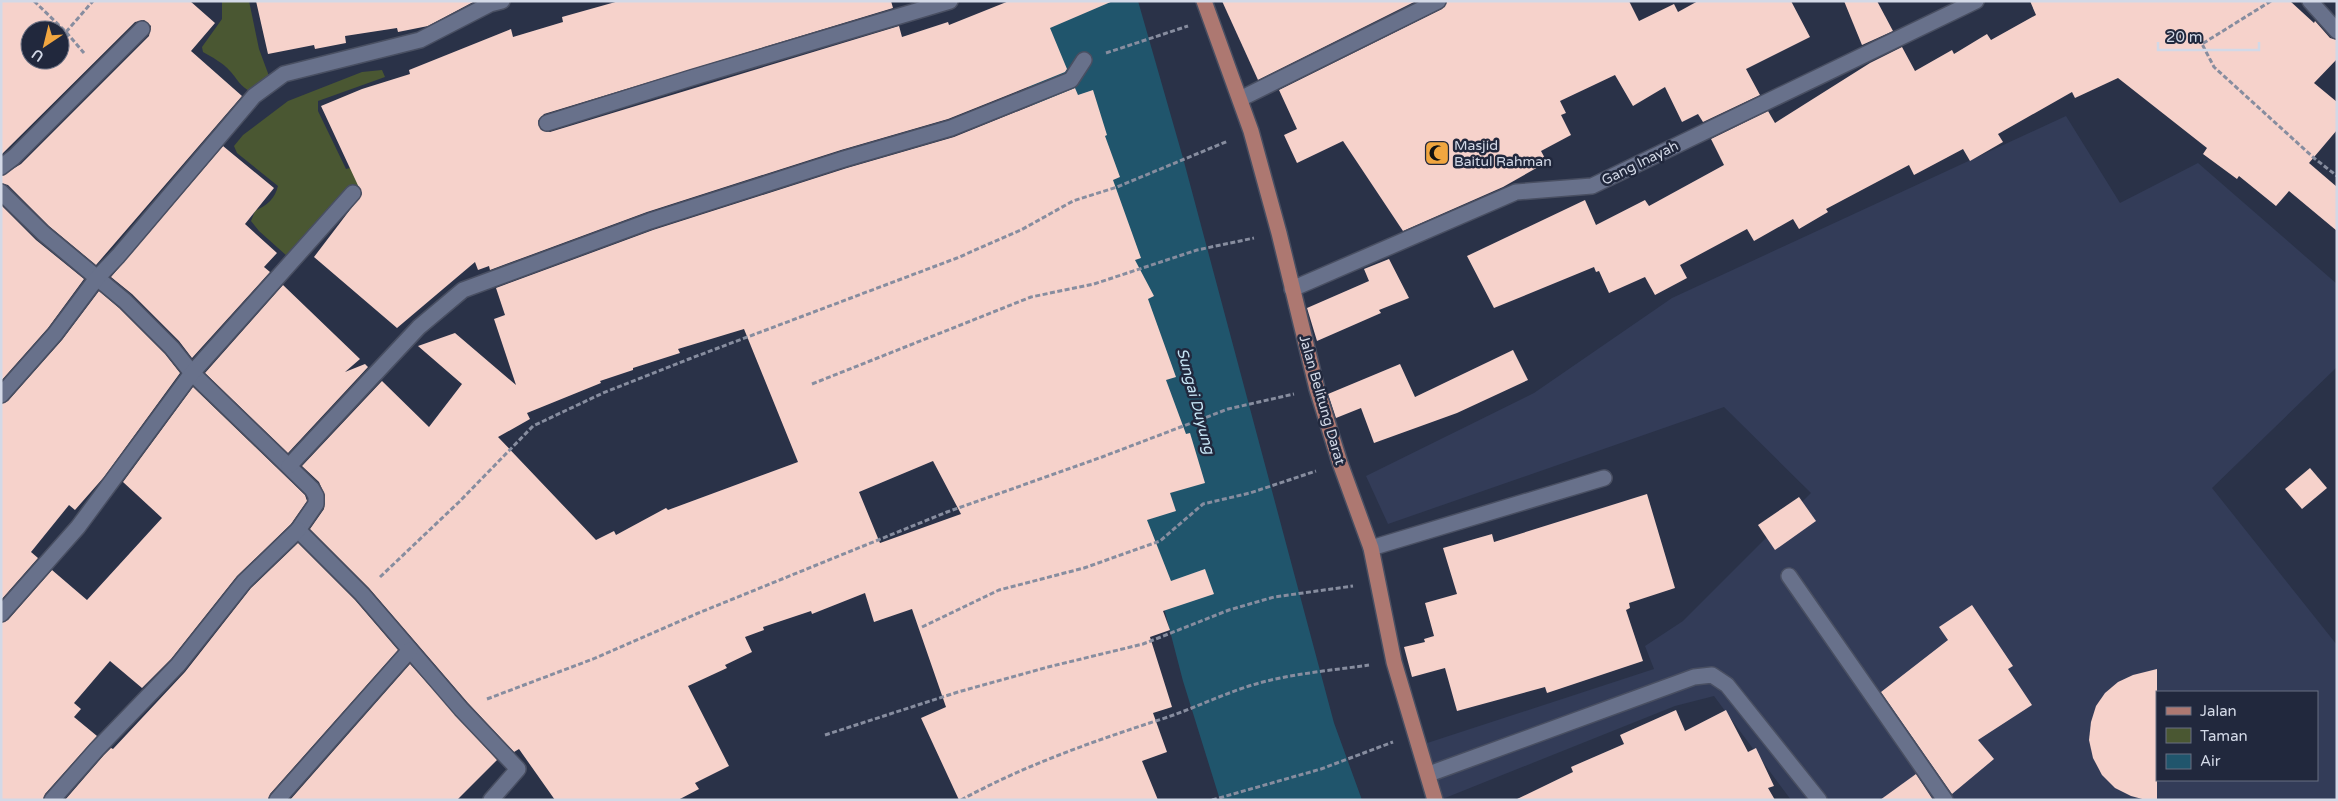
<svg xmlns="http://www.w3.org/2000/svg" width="2338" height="801" font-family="'Varela Round',sans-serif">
<rect width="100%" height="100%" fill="#2a3248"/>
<path fill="#333c58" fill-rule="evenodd" d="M2066,116l54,87 78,-40 139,121v83l-125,121 125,157v155h-546l-77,-104 -39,10 -235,94 -25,-53 239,-78 -9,-23 38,-25 128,-128 -87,-86 -336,117 -22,-48 168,-83 138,-95zM2157,692h160v88h-160z"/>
<g fill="#4a5732">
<path d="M222,1h27l10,48 10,27 -18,16c-12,-7 -12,-11 -21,-21 -7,-8 -18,-14 -27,-19l-1,-5 20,-28z"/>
<path d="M382,70l3,7 -67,24v10l28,58 8,-2 25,5 -87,84h-5l-28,-25 -8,-10 4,-10c12,-6 20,-12 23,-25l-41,-33 -3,-7 9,-11 45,-34 74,-29z"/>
</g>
<path fill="#20556c" d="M1006,1h132l45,157 151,565 28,77h-142l-37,-119z"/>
<g fill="#f6d2cb" fill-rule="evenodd">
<path d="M1,1h189l25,22 -24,28 51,45 -146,169 -47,-39 -41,-41 -7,-2v-7l20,-12 128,-128 2,-10 -7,-6 -9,2 -134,133zM30,30h30v30h-30z"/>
<path d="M256,1h219l-47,25 -30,6 -1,-4 -52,8 1,7 -31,6 -1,-4 -46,9z"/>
<path d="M619,1h272l2,7 -349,106 -6,7 3,9 9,2 349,-106 3,11 46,-15 1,3 60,-24h104l-63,27 17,41 -2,3 -117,47 -107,31 -194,62 -157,58 -1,-4 -11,4 -3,-8 -78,66 -83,-71 48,-63 -41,-88 41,-17 48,-15 -1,-4 102,-41 2,8 50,-15 -1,-5z"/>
<path d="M1222,1h194l-158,79z"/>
<path d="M1447,1h182l10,20 35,-17 4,8 20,-11h93l19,36 -64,32 14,26 -57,27 -5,-8 -16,8 -17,-35 -32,19 -18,-31 -55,26 6,12 -5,2 10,20 -30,16 6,11 -44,25 -100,44 -60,-90 -46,22 -13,-28 13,-6 -18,-39 163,-81z"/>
<path d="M1844,1h33l16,30 -31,14z"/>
<path d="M2030,1h260l24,22 1,-2 15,17 7,2v19l-23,24 23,19v28l-28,33 28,24v44l-48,-40 -13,15 -37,-30 -2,3 -34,-25 4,-6 -89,-70 -43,20 -3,-6 -74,42 5,8 -33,19 -7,-12 -49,26 -5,-10 -83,44 2,3 -29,17 -6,-10 -39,22 -7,-12 -67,36 7,13 -32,17 -10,-18 -36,16 -10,-22 -3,1 -2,-5 -100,41 -27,-52 118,-56 11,25 49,-25 4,6 75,-41 -13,-26 57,-28 7,12 95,-60 32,-16 13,24 37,-21 2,4 33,-20 4,6 45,-25z"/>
<path d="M1075,88l3,7 15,-5 14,45 -2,1 15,41 -7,3 28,78 -6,2 19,36 -6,3 28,78 -10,3 20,54 4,-1 15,50 -35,10 6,18 -29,9 24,61 34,-12 9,25 -51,17 7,19 -20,7 22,70 -19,6 14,39 -25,9 16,39h-199l-38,-82 25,-11 -34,-98 -38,13 -9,-29 -53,21 -1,-3 -48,16 1,3 -19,7 7,15 -27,13 2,3 -39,18 41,80 -34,17 4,6 -21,11h-123l-36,-51 -5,3 -46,-49 -99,-115 -59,-59 14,-20 1,-13 -6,-14 -17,-16 80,-85 47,46 33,-43 -44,-38 37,-13 61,52 -22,-66 11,-4 -9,-27 157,-58 194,-62 107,-31zM744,329l54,133 -130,48 -2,-2 -50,27 -2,-4 -18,9 -98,-103 32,-18 -3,-6 74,-30 -1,-2 33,-11v-2l47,-15 -2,-4zM933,461l28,53 -81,29 -21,-51z"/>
<path d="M223,146l51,42 -29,36 32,29 -13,14 6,5 -78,86 -13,-17 -47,-47 -21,-17z"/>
<path d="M1,205l35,35 48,39 -36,49 -47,53z"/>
<path d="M1389,259l20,39 -30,12 2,3 -64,28 -10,-33 62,-27 -5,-12z"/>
<path d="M283,285l77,74 -15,13 20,-8 3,3 -80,86 -83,-80z"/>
<path d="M99,291l20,17 46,46 15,19 -76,104 -29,33 -6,-5 -38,47 7,6 -37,42v-196l7,-3 54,-61z"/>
<path d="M1513,350l15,30 -71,33 -83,30 -13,-35 -25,10 -8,-24 72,-30 15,33z"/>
<path d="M193,387l112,108 2,6 -16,23 -54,52 -66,83 -29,29 -32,-27 -36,42 7,6 -7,8 23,19 -52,58 -2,6h-42v-177l7,-3 44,-50 35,30 75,-82 -39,-36z"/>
<path d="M2310,468l17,20 -25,21 -17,-20z"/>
<path d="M1647,494l28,94 -46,15 1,5 -4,2 17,51 -96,32 -2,-6 -88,24 -12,-43 -33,9 -8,-30 21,-5 -1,-3 10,-3 -9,-33 32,-9 -14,-46 49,-14 2,8z"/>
<path d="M1799,497l17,24 -41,29 -17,-25z"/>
<path d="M298,543l57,57 43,50 -128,144 -2,6h-203l39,-45 7,-7 2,1 72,-77 66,-84z"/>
<path d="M1972,605l41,61 -5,3 24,36 -54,35 16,19 -42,35 -71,-102 67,-52 -9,-13z"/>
<path d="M410,664l87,96 -40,40h-167z"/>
<path d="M2157,669v131h-11l-15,-4 -16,-8 -13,-13 -9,-17 -4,-18 2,-18 5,-16 9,-13 13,-11 15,-7z"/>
<path d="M1676,710l9,21 41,-21 22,42 8,-4 18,38 -6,2 7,12h-260l58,-28 -2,-5 53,-23 -4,-9z"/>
<path d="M1916,774l17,26h-53z"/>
</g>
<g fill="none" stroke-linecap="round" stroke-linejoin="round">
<defs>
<g id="minor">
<path d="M2310,1l27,30"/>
<path d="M1240,99l198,-98"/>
<path d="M547,123l144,-45 259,-77"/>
<path d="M1,167l13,-10 128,-128"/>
<path d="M1,192l42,41 82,68 47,47 20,25 120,116 4,7v8l-18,26 64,64 99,115 57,60 -27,31"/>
<path d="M1292,289l224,-97 76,-6 384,-185"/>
<path d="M1,395l54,-61 42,-56 21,-22 136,-160 30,-22 136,-34 70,-36 12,-3"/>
<path d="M289,466l130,-139 44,-37 187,-69 194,-62 107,-31 120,-48 13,-20"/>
<path d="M1371,548l233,-70"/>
<path d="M1789,576l156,224"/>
<path d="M1,614l77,-87 114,-154 161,-180"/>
<path d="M1429,774l265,-97 18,-2 15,10 92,115"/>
<path d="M52,800l45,-51 81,-84 66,-83 54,-52"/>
<path d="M277,800l133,-150"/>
</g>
<path id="major" d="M1204,1l47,130 28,102 38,156 23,74 31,85 23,114 41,138"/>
</defs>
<use href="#minor" stroke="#494f62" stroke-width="18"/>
<use href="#major" stroke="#494f62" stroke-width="18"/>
<g stroke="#878d9f" stroke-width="3" stroke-dasharray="5 2.5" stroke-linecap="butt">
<path d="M34,1l32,31 18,21"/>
<path d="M2271,1l-69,43 12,23 100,91 23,18"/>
<path d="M66,32l27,-31"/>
<path d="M1106,53l82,-27"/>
<path d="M812,384l219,-87 63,-13 103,-34 57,-12"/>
<path d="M380,577l79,-75 74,-76 70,-33 86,-34 268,-101 64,-28 52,-29 44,-14 111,-46"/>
<path d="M922,627l77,-37 85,-22 76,-27 43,-37 47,-11 66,-22"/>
<path d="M487,699l106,-40 103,-45 251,-102 155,-55 126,-48 66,-15"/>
<path d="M825,735l133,-43 90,-25 95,-23 86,-34 45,-13 79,-11"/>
<path d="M961,800c66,-36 136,-60 207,-83 26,-9 51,-21 78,-30 39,-13 82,-16 123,-22"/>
<path d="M1212,800l109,-31 72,-27"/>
</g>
<use href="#minor" stroke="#68718b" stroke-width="15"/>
<use href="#major" stroke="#ad7871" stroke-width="15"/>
</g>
<defs>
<symbol id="mosque-square" viewBox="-11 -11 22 22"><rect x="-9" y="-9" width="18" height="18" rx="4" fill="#f1a640" stroke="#21283d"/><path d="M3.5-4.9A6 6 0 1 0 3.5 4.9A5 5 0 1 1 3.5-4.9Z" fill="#111"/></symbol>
</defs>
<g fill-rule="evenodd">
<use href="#mosque-square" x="1423" y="139" width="28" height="28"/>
</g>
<g text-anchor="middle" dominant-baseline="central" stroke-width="5" stroke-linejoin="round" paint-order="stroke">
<g font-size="14" fill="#d3d9e7" stroke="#21283d" text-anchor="start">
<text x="1454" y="145">Masjid<tspan x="1454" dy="16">Baitul Rahman</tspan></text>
</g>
<g font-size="14" fill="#d3d9e7" stroke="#21283d">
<text transform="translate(1640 163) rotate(-26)">Gang Inayah</text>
<text transform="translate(1322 400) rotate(74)">Jalan Belitung Darat</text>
</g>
<g font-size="15" font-style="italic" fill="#c7e6f6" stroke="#21283d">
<text transform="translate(1196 401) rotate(75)">Sungai Duyung</text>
</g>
</g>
<rect width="2338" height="801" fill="none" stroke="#d3d9e7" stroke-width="5"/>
<rect x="2156" y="691" width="162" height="90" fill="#21283d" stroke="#686f81"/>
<rect x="2166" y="707" width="25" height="8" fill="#ad7871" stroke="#686f81"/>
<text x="2200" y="716" font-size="15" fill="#d3d9e7">Jalan</text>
<rect x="2166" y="728" width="25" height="15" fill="#4a5732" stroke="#686f81"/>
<text x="2200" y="741" font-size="15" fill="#d3d9e7">Taman</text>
<rect x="2166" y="754" width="25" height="15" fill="#20556c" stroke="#686f81"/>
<text x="2200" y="766" font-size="15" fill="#d3d9e7">Air</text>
<g transform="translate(45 45) rotate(215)"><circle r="24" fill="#21283d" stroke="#686f81"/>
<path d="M0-4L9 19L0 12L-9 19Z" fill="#f1a640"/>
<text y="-8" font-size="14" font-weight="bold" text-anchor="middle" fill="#d3d9e7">U</text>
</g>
<path d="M2158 42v8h101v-8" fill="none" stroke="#d3d9e7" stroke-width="2.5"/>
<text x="2166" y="42" font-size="15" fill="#d3d9e7" stroke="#21283d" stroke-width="4" paint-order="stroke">20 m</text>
</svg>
